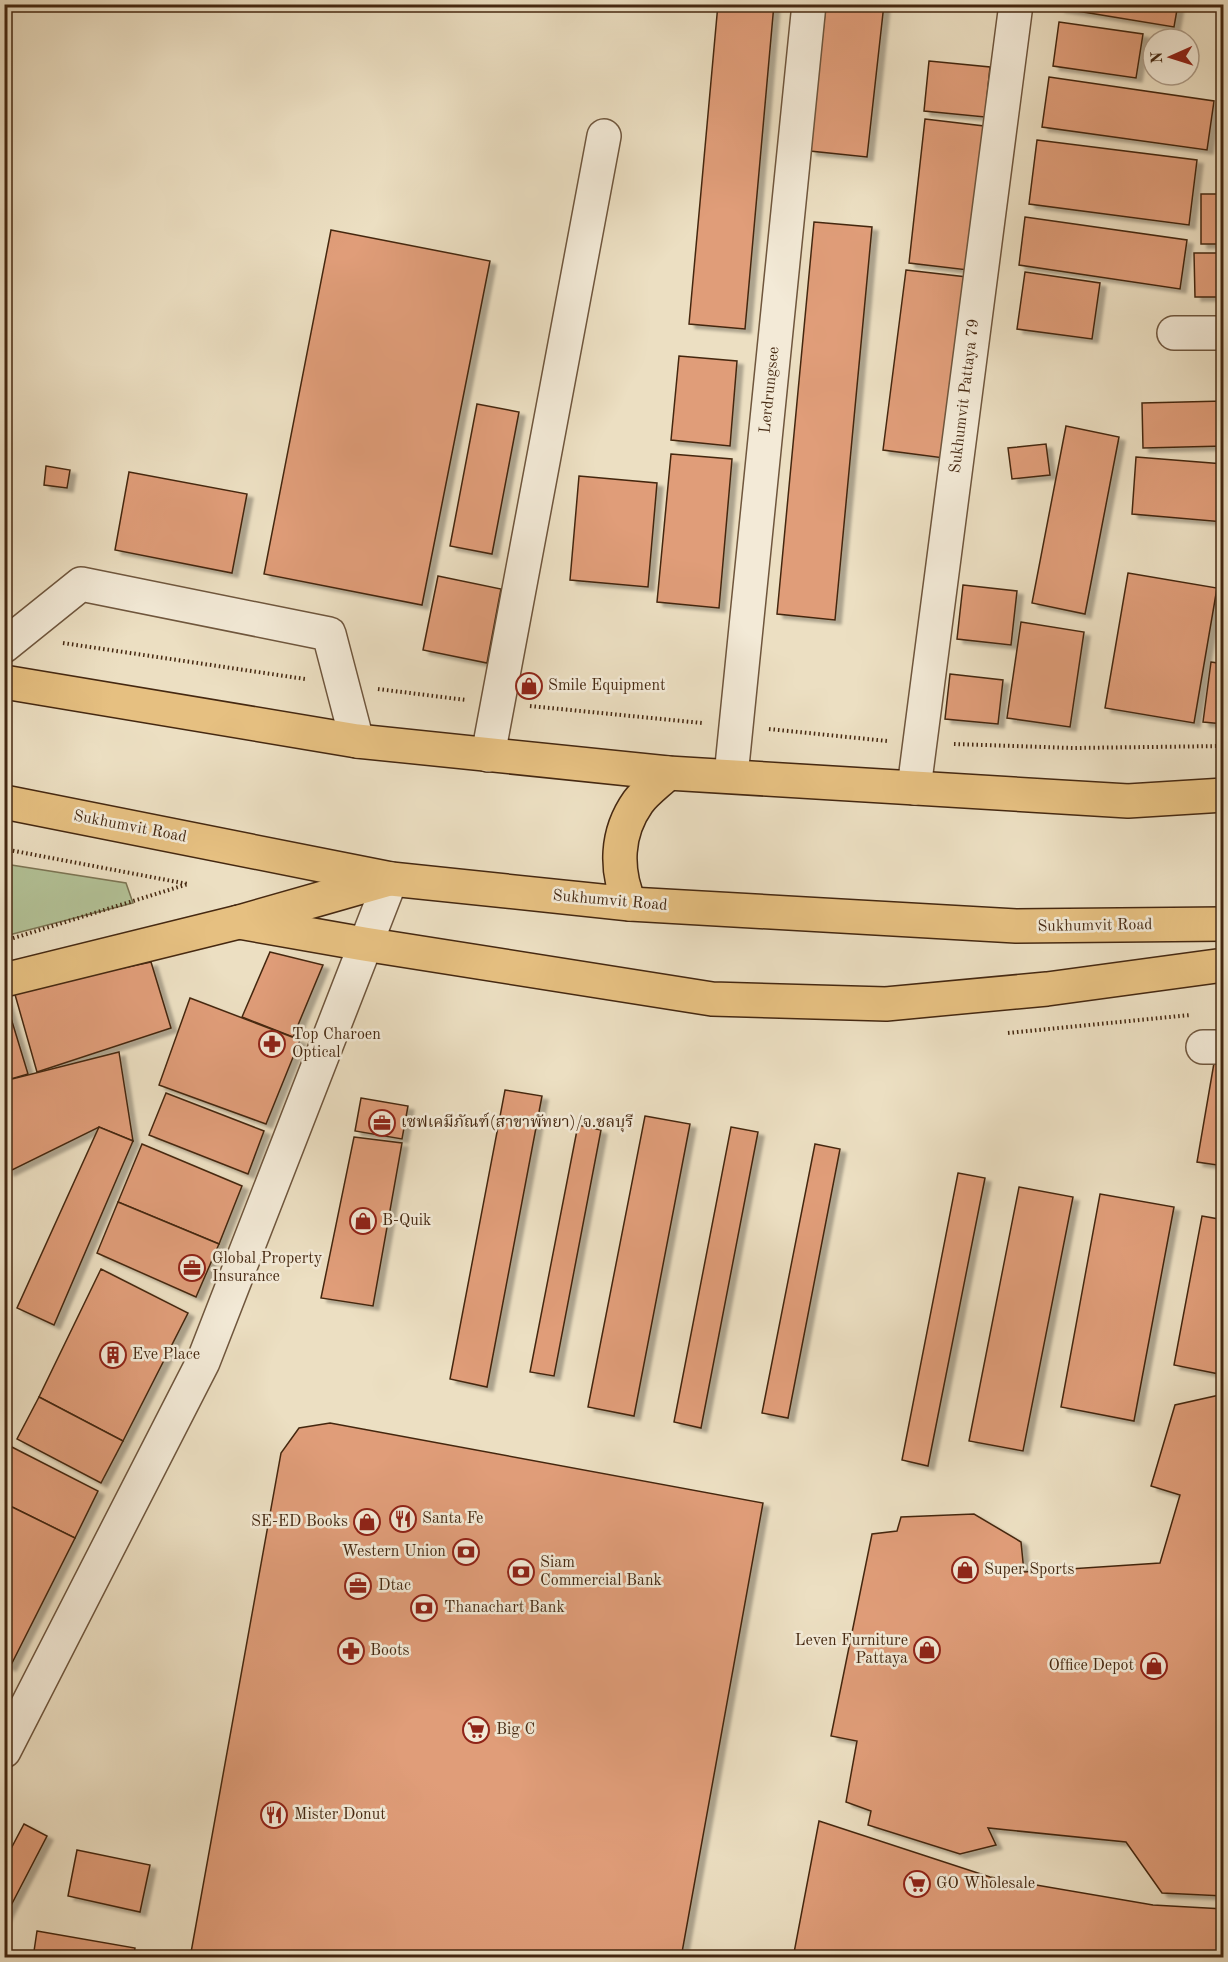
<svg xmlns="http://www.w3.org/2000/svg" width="1228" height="1962" font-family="'Old Standard TT','Noto Serif Thai',serif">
<defs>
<filter id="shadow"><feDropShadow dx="6" dy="4" stdDeviation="1.5" flood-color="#0004"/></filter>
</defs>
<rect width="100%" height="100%" fill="#ecdfc2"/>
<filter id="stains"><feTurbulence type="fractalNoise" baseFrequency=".00333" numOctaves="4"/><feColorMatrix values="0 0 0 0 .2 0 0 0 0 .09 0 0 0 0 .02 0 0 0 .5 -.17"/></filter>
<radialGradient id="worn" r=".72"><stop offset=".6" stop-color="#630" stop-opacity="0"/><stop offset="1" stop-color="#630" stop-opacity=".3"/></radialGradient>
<path fill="#b3c297" stroke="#7c7554" stroke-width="1.5" d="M5,864l121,19 7,20 -128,33z"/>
<g fill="#e09d79" stroke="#452811" stroke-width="1.5" filter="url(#shadow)">
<path d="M718,4h56l-29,325 -56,-5z"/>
<path d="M826,4h58l-17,153 -57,-6z"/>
<path d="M1059,4h119l-4,23 -115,-19z"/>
<path d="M1059,22l84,12 -7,44 -83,-12z"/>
<path d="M929,61l61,6 -5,50 -61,-6z"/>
<path d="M1049,77l165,24 -7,49 -165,-23z"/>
<path d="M925,119l59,7 -16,144 -59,-7z"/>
<path d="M1220,119h4v52h-3z"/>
<path d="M1037,140l160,20 -8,65 -160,-21z"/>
<rect x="1201" y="194" width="23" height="50"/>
<path d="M1025,217l162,23 -7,49 -161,-24z"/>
<path d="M814,222l58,5 -37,393 -58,-6z"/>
<path d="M331,230l159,31 -68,344 -158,-31z"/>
<path d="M1194,253h30v44h-29z"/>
<path d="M906,270l61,7 -23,181 -61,-8z"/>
<path d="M1025,272l75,11 -8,56 -75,-10z"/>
<path d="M679,356l58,5 -7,85 -59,-6z"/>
<path d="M1224,401v45l-81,2 -1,-45z"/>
<path d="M477,404l42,8 -27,142 -42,-8z"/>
<path d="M1066,426l53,11 -34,177 -53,-11z"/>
<path d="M1046,444l4,31 -38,4 -4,-31z"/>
<path d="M671,454l61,5 -13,149 -62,-6z"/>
<path d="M1136,457l88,7v58l-92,-8z"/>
<path d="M46,466l24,4 -3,18 -23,-3z"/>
<path d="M129,472l118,22 -15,79 -117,-23z"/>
<path d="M579,476l78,7 -9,104 -78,-7z"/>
<path d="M1128,573l89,15 -23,135 -89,-15z"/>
<path d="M438,576l63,13 -14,74 -64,-13z"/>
<path d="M963,585l54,6 -6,54 -54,-6z"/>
<path d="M1021,622l63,10 -14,95 -63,-9z"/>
<path d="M1211,662l13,2v60l-21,-2z"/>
<path d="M950,674l53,6 -5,44 -53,-5z"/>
<path d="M270,952l53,13 -30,72 -51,-20z"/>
<path d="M151,962l20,66 -134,44 -23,-81z"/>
<path d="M4,995l24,79 -24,7z"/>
<path d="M190,998l110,42 -34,84 -107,-39z"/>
<path d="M119,1052l14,89 -34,-14 -91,45 -4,-14v-77z"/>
<path d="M1214,1063l10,2v101l-27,-4z"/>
<path d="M505,1090l37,6 -55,291 -37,-8z"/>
<path d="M166,1093l98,38 -16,43 -99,-39z"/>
<path d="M361,1098l47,8 -6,33 -47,-8z"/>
<path d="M645,1116l45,8 -56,292 -46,-9z"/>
<path d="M578,1125l23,5 -47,246 -24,-4z"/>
<path d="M99,1127l34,14 -79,184 -37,-17z"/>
<path d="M731,1127l27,5 -57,296 -27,-6z"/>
<path d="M354,1137l48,6 -29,163 -52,-8z"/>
<path d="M142,1144l100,42 -23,58 -101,-42z"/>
<path d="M815,1144l25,5 -52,269 -26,-5z"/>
<path d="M958,1173l27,5 -57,288 -26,-6z"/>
<path d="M1019,1187l54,10 -50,254 -54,-10z"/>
<path d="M1100,1194l74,13 -40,214 -73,-14z"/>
<path d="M118,1202l101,42 -23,53 -99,-44z"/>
<path d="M1202,1216l22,4v155l-50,-10z"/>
<path d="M101,1269l87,44 -65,128 -84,-44z"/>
<path d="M1224,1394v502l-62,-3 -36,-51 -138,-14 8,17 -36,9 -92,-29 3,-14 -25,-9 11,-61 -26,-5 41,-202 25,-3 4,-14 73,-3 47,28 3,30 136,-9 20,-68 -29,-9 24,-81z"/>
<path d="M39,1397l84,44 -22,42 -84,-44z"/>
<path d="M330,1423l433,80 -82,455h-491l91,-505 18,-25z"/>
<path d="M4,1443l94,48 -23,47 -71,-35z"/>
<path d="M4,1503l71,35 -65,129 -6,-3z"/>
<path d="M819,1821l171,56 163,28 71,4v49h-431z"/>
<path d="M24,1824l23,12 -43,83v-57z"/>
<path d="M77,1850l73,15 -10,47 -72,-16z"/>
<path d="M37,1931l98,17 -2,10h-100z"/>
</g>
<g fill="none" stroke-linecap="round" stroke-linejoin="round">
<defs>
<g id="minor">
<path d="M1174,333h50"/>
<path d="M4,646l77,-62 248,50 28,107"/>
<path d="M488,755l116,-619"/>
<path d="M731,776l78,-772"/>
<path d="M914,788l102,-784"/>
<path d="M1203,1047h21"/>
<path d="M4,1751l199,-389 188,-483"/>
</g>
<g id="highway">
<path d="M4,682l353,59 311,32 460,28 96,-6"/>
<path d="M4,802l387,77 239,25 386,22 208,-2"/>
<path d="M630,904c-15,-34 -14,-71 8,-102 8,-11 21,-20 30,-29"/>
<path d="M239,922l125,22 348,55 174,5 161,-15 177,-24"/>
<path d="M4,980l235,-58 147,-42"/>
</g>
</defs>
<use href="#minor" stroke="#6f563d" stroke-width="36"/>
<use href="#highway" stroke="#452811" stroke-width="36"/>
<g stroke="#452811" stroke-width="4" stroke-dasharray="1.5 3" stroke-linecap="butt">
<path d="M63,643l242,36"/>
<path d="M378,689l88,11"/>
<path d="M530,706l172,17"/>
<path d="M769,729l118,12"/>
<path d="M954,744l119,4 151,-2"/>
<path d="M4,849l184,35 -184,57"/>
<path d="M1008,1033l182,-18"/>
</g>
<use href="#minor" stroke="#f3ead7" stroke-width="33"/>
<use href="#highway" stroke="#e6c081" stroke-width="33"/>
</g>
<defs>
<symbol id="shop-ring" viewBox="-11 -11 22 22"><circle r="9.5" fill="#f3ead7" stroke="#8f2418" stroke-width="1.5"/><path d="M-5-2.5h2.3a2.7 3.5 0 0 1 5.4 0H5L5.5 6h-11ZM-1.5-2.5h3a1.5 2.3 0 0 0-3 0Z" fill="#8f2418"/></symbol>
<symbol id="pharmacy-ring" viewBox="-11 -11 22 22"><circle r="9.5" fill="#f3ead7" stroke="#8f2418" stroke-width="1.5"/><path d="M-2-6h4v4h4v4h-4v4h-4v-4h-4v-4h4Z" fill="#8f2418"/></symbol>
<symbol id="office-ring" viewBox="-11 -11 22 22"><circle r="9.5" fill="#f3ead7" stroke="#8f2418" stroke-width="1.5"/><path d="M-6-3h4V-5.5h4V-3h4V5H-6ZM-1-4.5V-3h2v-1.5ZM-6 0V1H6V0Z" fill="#8f2418"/></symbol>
<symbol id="building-ring" viewBox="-11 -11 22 22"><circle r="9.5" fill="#f3ead7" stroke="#8f2418" stroke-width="1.5"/><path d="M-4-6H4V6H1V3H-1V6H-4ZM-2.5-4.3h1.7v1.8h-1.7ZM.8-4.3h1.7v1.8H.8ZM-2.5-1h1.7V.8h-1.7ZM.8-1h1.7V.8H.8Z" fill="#8f2418"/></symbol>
<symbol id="restaurant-ring" viewBox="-11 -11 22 22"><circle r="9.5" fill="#f3ead7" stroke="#8f2418" stroke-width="1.5"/><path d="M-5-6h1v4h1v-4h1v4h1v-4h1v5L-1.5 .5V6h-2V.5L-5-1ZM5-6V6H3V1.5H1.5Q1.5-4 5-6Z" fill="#8f2418"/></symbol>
<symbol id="bank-ring" viewBox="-11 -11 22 22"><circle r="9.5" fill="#f3ead7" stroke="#8f2418" stroke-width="1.5"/><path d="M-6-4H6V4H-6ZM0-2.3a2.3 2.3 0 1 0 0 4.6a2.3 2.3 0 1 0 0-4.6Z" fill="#8f2418"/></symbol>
<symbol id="supermarket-ring" viewBox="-11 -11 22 22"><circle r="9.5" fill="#f3ead7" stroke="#8f2418" stroke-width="1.5"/><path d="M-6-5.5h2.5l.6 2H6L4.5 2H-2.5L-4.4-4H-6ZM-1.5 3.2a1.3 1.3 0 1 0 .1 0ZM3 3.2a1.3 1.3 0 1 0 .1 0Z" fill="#8f2418"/></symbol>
</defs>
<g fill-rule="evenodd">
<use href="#shop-ring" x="514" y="671" width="30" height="30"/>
<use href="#pharmacy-ring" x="257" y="1029" width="30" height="30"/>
<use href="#office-ring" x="367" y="1108" width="30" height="30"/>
<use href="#shop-ring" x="348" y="1206" width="30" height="30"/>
<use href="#office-ring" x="177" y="1253" width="30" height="30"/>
<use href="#building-ring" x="98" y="1340" width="30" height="30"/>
<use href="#restaurant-ring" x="388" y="1504" width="30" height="30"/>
<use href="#shop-ring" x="352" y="1507" width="30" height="30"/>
<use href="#bank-ring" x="451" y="1537" width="30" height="30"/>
<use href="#shop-ring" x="950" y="1555" width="30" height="30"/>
<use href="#bank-ring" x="506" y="1557" width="30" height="30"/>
<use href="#office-ring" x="343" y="1571" width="30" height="30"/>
<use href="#bank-ring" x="409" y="1593" width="30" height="30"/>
<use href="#shop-ring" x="912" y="1635" width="30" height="30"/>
<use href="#pharmacy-ring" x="336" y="1636" width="30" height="30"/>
<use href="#shop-ring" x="1139" y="1651" width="30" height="30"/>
<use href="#supermarket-ring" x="461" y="1715" width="30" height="30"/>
<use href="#restaurant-ring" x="259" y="1800" width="30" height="30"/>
<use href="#supermarket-ring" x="902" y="1869" width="30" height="30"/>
</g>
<g text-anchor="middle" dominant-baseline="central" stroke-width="5" stroke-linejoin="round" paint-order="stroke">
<g font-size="16" fill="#452811" stroke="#f3ead7">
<text transform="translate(770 390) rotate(-84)">Lerdrungsee</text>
<text transform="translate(965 396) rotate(-83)">Sukhumvit Pattaya 79</text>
<text transform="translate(130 827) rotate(11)">Sukhumvit Road</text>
<text transform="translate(610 901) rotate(5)">Sukhumvit Road</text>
<text transform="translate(1095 926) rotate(-1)">Sukhumvit Road</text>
</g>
<g font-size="16" fill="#452811" stroke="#f3ead7" text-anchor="start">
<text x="548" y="686">Smile Equipment</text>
<text x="292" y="1035">Top Charoen<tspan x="292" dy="18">Optical</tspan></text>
<text x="401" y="1123">เซฟเคมีภัณฑ์(สาขาพัทยา)/จ.ชลบุรี</text>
<text x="382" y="1221">B-Quik</text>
<text x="212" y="1259">Global Property<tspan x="212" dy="18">Insurance</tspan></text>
<text x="132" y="1355">Eve Place</text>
<text x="422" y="1519">Santa Fe</text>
<text x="348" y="1522" text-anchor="end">SE-ED Books</text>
<text x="446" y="1552" text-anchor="end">Western Union</text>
<text x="540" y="1563">Siam<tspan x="540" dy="18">Commercial Bank</tspan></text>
<text x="984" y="1570">Super Sports</text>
<text x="378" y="1586">Dtac</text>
<text x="444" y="1608">Thanachart Bank</text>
<text x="908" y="1641" text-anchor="end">Leven Furniture<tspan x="908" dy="18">Pattaya</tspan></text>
<text x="370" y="1651">Boots</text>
<text x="1134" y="1666" text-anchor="end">Office Depot</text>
<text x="496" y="1730">Big C</text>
<text x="294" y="1815">Mister Donut</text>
<text x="936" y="1884">GO Wholesale</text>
</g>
</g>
<rect width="1228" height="1962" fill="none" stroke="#ecdfc2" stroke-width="24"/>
<rect x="6" y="6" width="1216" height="1950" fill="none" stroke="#452811" stroke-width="3"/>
<rect x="12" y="12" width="1204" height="1938" fill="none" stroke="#452811" stroke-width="1.5"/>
<g transform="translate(1171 57) rotate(267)"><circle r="28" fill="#f3ead7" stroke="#ad9c88" stroke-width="1.5"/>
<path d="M0-4.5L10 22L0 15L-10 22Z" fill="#8f2418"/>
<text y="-9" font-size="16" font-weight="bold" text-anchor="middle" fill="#452811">N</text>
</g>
<rect width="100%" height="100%" filter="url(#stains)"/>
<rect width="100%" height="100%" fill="url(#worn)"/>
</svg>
